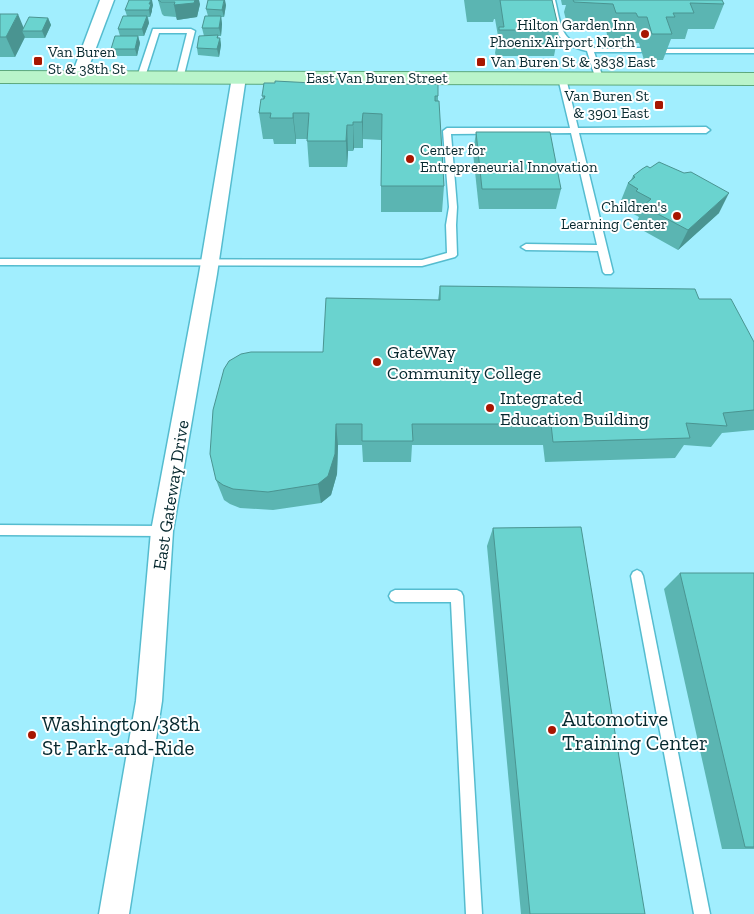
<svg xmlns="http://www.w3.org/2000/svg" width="754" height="914" font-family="'Zilla Slab',serif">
<rect width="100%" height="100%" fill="#a1eefe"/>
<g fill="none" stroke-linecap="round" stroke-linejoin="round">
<defs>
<g id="service">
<path d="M549,0h6c3,11 4,25 10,34 13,20 55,14 76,14l4,2 -4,2h-47l9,26 -7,2 -9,-29c-33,-7 -32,-23 -38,-51z"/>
<path d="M153,29h38l4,2 -12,48 -7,-2 11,-44h-28l-14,44 -4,2 -4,-2z"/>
<path d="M657,49h97v4h-94l-4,-2z"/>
<path d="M559,76l7,2 12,50 128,-1 4,3 -4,3h-127l34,139 -2,2h-6l-2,-2 -5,-21 -72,-1 -5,-3 5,-3 71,1 -26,-112 -120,1 6,73 -1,18 1,30 -2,2 -33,9 -422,-1v-6l422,1 25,-7 -1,-28 3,-18 -6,-76 4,-3h123l-12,-50z"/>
<path d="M0,525l162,1 4,1 2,4 -2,4 -4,1 -162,-1z"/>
<path d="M637,570l4,2 2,4 67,338h-16l-63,-338 2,-4z"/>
<path d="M395,590h62l4,2 2,4 19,318h-16l-15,-312h-56l-4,-2 -2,-4 2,-4z"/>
</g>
<g id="minor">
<path d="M100,0h14l-29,77 -2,3h-10l-2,-3z"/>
<path d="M239,73l5,1 2,3 -29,197 -44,257 -11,170 -33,213h-30l37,-213 15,-170 48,-257 33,-197 2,-3z"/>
</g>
<path id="primary" d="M0,71l754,2v12l-754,-2z"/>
</defs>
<use href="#service" stroke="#55bccf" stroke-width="3"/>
<use href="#minor" stroke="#55bccf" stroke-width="3"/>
<use href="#primary" stroke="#5da87c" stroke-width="2"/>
<use href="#service" fill="#fff" fill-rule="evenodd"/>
<use href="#minor" fill="#fff" fill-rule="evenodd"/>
<use href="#primary" fill="#b9f4ca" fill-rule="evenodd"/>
</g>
<g fill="#5bb5b2">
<path d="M158,0l42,4 -3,13 -20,3 -1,-3 -12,-1 -2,-2z"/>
<path d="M464,0h88l7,30 -5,26h-58l-1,-3 3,-17 -3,-17h-1l-1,3h-26z"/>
<path d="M561,0h161l2,4 -10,25h-26l-3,10h-14l-8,21h-19l-5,-17h-9l-2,-4h-20l-2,-9 -38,-2 -4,-16 2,-7h-4z"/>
<path d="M153,5l-1,4v2l-2,6h-2l1,6 -5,13h-6l2,7 -3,13h-23l-3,-7 9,-13 -2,-7 9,-13 -2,-6z"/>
<path d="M226,5l-2,12h-3l1,7 -1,12h-3v2h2l1,7 -2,12 -21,-2 -1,-7 7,-12 -2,-8 6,-12 -2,-7z"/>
<path d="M0,14l24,14 24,-10 3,7 -6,13h-20v-1l-10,20h-15z"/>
<path d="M313,83l90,1 35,12v5l6,85 -2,26h-61v-72l-18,-1v9h-9l-1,3h-5l-1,16h-38l-2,-28h-11v5h-22l-1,-5h-10l-4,-26 4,-14 -1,-3z"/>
<path d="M476,132l85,57 -5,20h-77l-6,-56z"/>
<path d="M633,176l86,37 -41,37 -43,-24 4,-9 -11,-6 1,-3 -9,-5 8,-20 3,-3z"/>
<path d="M440,286l259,13 55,43v88l-32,3 -11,14 -27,-2 -9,13 -130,4 -2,-17h-131l-1,17h-48l-1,-17h-24l-1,29 -6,21 -10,8 -48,7 -33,-2 -10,-4 -6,-4 -8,-20 107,-128 115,-52z"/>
<path d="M493,528l152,386h-124l-34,-368z"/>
<path d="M680,573h74v276h-32l-58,-260z"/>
</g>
<g fill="#4a9491">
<path d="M151,0h1l1,5 -1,4v2l-2,6 -1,-7v-6z"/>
<path d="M195,0h4l1,4 -3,13 -20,3 -3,-15z"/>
<path d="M224,0h1l1,5 -2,12 -2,-7z"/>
<path d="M18,14l7,17h-3l3,6 -10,20 -9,-20z"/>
<path d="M147,16l2,7 -5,13 -2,-7z"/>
<path d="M221,16l1,8 -1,12 -2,-8z"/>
<path d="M48,18l3,7 -6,13 -3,-7z"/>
<path d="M218,35l1,7 1,-4 1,7 -2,12 -2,-8v-11z"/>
<path d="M138,36l2,7 -3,13 -2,-7z"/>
<path d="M293,113l3,26v5l-3,-26z"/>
<path d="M363,113v35l-1,-26z"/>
<path d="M353,122l1,26 -1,3z"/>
<path d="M347,125l1,26 -1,16 -1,-26z"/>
<path d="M729,193l-10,20 -41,37 10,-20z"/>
<path d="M336,424l2,21 -1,29 -6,21 -10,8 -3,-19z"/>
</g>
<g fill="#6ad3cf" stroke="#4a9491">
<path d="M129,0h22l-2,4h2l-2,6h-24z"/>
<path d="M158,0h37l-1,3 -20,2 1,-3h-14z"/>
<path d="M208,0h16l-2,10 -16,-1z"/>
<path d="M500,0h52l7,30h-60v-3h5z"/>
<path d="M573,0h149l2,4 -34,-1 4,10h-21l2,4h-9l6,17h-20l-5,-17h-9l-2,-4h-20l-3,-9 -39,-2z"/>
<path d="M0,14h18l-12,23h-6z"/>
<path d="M123,16h24l-5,13h-24z"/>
<path d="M205,16h16l-2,12h-17z"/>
<path d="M29,17l19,1 -6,13h-20z"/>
<path d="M218,35l-1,3h3l-3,11 -20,-1 2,-12z"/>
<path d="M115,36h23l-3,13h-24z"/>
<path d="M324,79h30v5l49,-3v3h35v12h-3v5h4l5,85h-63l1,-72 -19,-1 -1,9h-9v3h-6l-1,16h-39l2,-28h-16v5h-23l1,-5h-12l2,-14h3l1,-3h-3l2,-13h11v-2l38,2 1,-2h10z"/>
<path d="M476,132h74l11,57h-79z"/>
<path d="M659,162l25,11 7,-1 38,21 -41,37 -45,-24 8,-7 -15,-8 2,-2 -10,-6 7,-6 -2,-1 9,-7 5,-3 3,2z"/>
<path d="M440,286l255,3 4,10h32l23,43v68l-31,3 4,13 -41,-3 4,15 -137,4 -2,-18h-139l1,17h-51v-17h-26l-1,30 -7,22 -10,8 -50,8 -35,-3 -10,-4 -7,-5 -6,-26 3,-44 11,-41 5,-8 12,-7 10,-2h72l3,-54 114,2z"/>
<path d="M581,527l64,387h-115l-37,-386z"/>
<path d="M680,573h74v274h-9z"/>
</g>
<g fill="#a71600" stroke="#fff" stroke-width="2">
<circle cx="645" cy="34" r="5"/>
<rect x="33" y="56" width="10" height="10" rx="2.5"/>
<rect x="476" y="57" width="10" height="10" rx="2.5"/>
<rect x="654" y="100" width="10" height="10" rx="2.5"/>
<circle cx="410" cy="159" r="5"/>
<circle cx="677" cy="216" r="5"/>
<circle cx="377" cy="362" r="5"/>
<circle cx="490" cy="408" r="5"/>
<circle cx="552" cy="730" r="5"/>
<circle cx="32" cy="735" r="5"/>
</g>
<g text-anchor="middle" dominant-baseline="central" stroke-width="4" stroke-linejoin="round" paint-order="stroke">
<g font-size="15" fill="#07292f" stroke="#fff" text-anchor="end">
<text x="635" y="25">Hilton Garden Inn<tspan x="635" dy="17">Phoenix Airport North</tspan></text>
<text x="48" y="52" text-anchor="start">Van Buren<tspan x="48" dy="17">St &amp; 38th St</tspan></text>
<text x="491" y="62" text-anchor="start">Van Buren St &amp; 3838 East</text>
<text x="649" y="96">Van Buren St<tspan x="649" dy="17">&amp; 3901 East</tspan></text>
<text x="420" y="150" text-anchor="start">Center for<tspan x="420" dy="17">Entrepreneurial Innovation</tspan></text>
<text x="667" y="207">Children's<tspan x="667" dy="17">Learning Center</tspan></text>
</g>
<g font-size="15" fill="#07292f" stroke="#fff">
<text x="377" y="78">East Van Buren Street</text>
</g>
<g font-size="18" fill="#07292f" stroke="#fff" text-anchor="start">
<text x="387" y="352">GateWay<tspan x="387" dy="21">Community College</tspan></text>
<text x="500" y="398">Integrated<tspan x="500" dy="21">Education Building</tspan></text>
</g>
<g font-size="18" fill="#07292f" stroke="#fff">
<text transform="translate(171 495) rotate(-81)">East Gateway Drive</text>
</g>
<g font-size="21" fill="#07292f" stroke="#fff" text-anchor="start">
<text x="562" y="718">Automotive<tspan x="562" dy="24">Training Center</tspan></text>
<text x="42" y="723">Washington/38th<tspan x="42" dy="24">St Park-and-Ride</tspan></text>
</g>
</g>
</svg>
